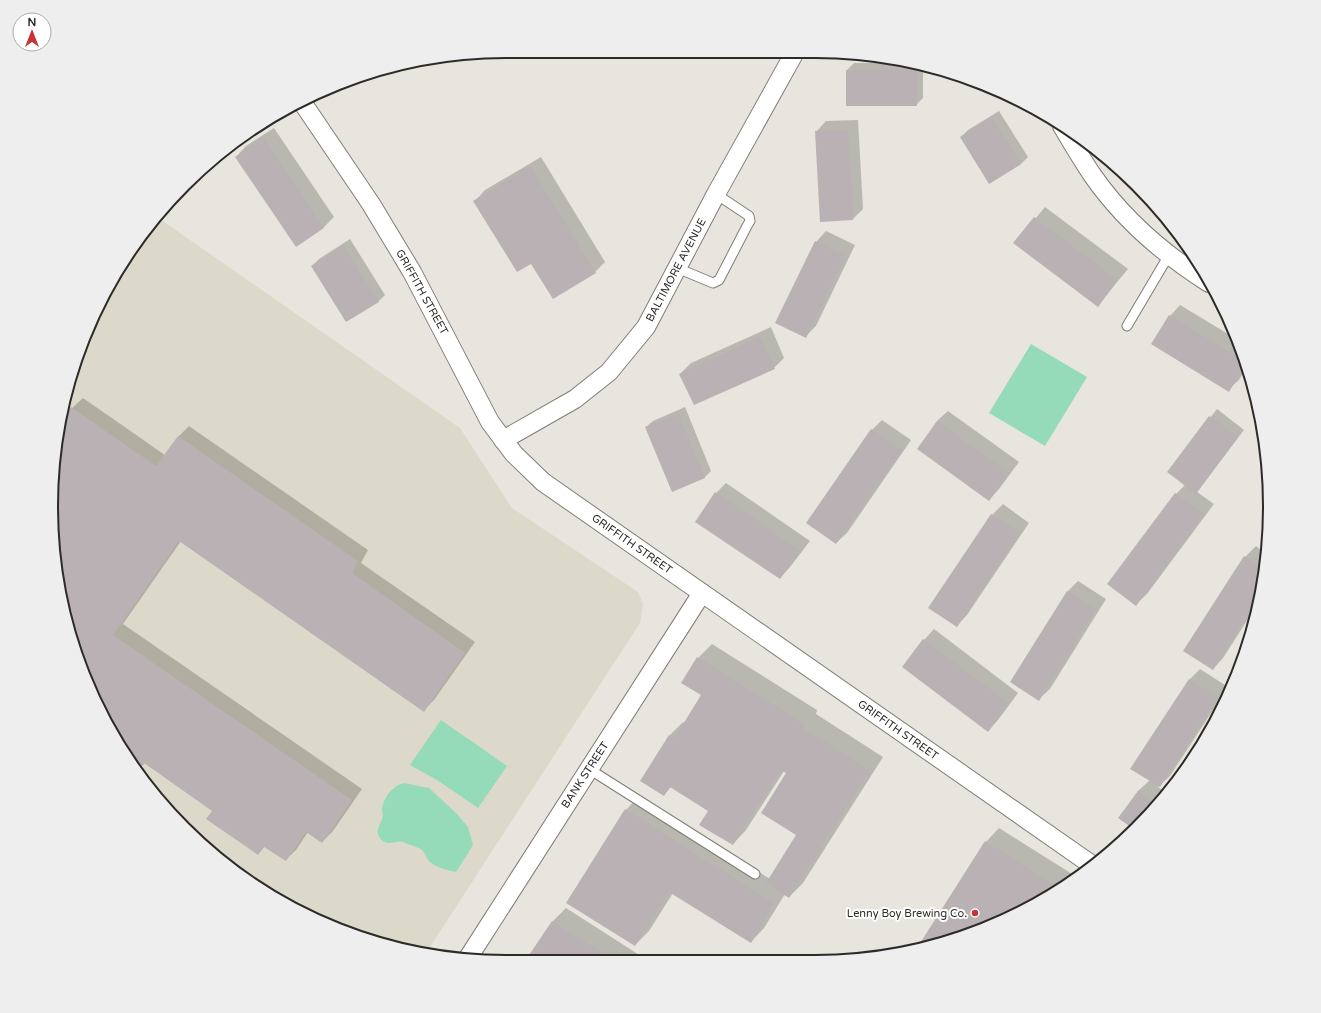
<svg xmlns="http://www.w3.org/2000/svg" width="1321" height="1013" font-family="'Varela Round',sans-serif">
<rect width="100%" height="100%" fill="#e7e5dd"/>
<path fill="#ddd9ca" d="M157,217l303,211 52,80 126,84 5,12 -3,19 -214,330 -66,-15 -81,-37 -73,-52 -78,-89 -53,-107 -23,-117 8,-119 38,-112z"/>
<g fill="#95dab9">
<path d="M1031,344l56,33 -42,69 -56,-33z"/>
<path d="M441,720l66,46 -29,42 -41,-28 -27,-15z"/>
<path d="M404,783l25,5 27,25 12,14 5,18 -17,27c-8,-2 -21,-4 -28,-12 -2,-3 -3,-7 -6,-10 -4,-3 -12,-5 -17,-7 -8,-5 -17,6 -25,-5 -5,-7 0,-13 2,-19 2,-4 0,-6 0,-9 1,-12 10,-24 22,-27z"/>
</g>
<g fill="#0003">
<path d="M854,63h59l10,2v33l-7,7 -69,-35z"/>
<path d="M404,65l-6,3 -2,-2z"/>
<path d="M999,111l29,46 -7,7 -31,19 -29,-46 7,-7z"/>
<path d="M858,120l5,89 -10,10 -37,-87 10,-11z"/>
<path d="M274,128l60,89 -10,10 -28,19 -60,-89 10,-11z"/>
<path d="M541,157l64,105 -10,10 -64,-10 -56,-61 10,-11z"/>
<path d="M1045,207l83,62 -30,36 -83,-62z"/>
<path d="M826,231l29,14 -39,81 -10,10 10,-94z"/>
<path d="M350,239l35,56 -7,7 -66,-36 7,-7z"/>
<path d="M1180,305l58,35 8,28 -7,12 -11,10 -58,-74z"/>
<path d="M771,327l13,31 -10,10 -94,6 11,-11z"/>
<path d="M83,398l82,57 14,-19 10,-10 179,124 -7,13 114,79 -41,58 -10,10 -243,-169 -58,83 239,165 -29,42 -11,11 -14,-10 -12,18 -11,10 -20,-14 -7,8 -45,-44 -68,-47 -7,7 -4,-3 -6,-7 -53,-107 -23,-117 7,-110 13,-18z"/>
<path d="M685,407l26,64 -7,7 -58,-51 7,-6z"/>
<path d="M1217,409l27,21 -47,62 17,12 -67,90 -11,10 40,-110 9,-9 -17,-13z"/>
<path d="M948,411l71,51 -20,27 -10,11 -52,-79z"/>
<path d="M882,420l29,20 -64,93 -11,10 36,-113z"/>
<path d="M726,483l84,58 -20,26 -10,11 -64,-85z"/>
<path d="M1003,504l26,19 -62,92 -10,11 -28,-19 63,-92z"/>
<path d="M1256,546l9,7 -6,49 -36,56 -10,11 -28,-18 60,-94z"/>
<path d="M1078,581l28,18 -56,90 -11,10 28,-107z"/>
<path d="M934,629l84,64 -20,27 -10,11 -64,-91z"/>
<path d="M712,644l105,66 -1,4 67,43 -80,126 -14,14 -4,-3 -21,34 -13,14 -78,-49 -24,38 -14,14 -9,-135 13,-14 131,83 28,-44 -11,-62 -3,-2 -38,59 -13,14 -24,-33 -38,-24 -7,8 5,-59 14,-14 1,1 18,-28 -20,-12 16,-25z"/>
<path d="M1200,669l28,18 -58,89 -12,11 8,6 -30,36 -16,-11 18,-27 12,-11 -18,-12 58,-89z"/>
<path d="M999,828l78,49 -9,8 -107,53 -43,10 68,-106z"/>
<path d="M566,908l78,50h-115l24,-37z"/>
</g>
<g fill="#bab1b4">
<rect x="846" y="70" width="71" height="36"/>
<path d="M991,117l30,47 -32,20 -29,-47z"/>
<path d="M848,130l5,90 -33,2 -5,-91z"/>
<path d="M263,137l61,91 -28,19 -61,-90z"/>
<path d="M530,166l66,107 -43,26 -22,-35 -14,8 -44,-71z"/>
<path d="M1034,217l84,63 -20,27 -85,-64z"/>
<path d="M815,241l31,15 -40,82 -31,-15z"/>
<path d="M343,246l36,56 -33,20 -35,-56z"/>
<path d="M1169,315l75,46 1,4 -16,27 -78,-48z"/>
<path d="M760,337l15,32 -81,36 -15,-31z"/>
<path d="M71,407l85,59 22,-30 180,125 -6,12 113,80 -41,59 -245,-171 -66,94 239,165 -30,43 -16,-11 -20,29 -22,-14 -6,8 -52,-36 6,-8 -68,-48 -6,8 -10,-11 -53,-107 -23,-117 7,-112z"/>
<path d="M678,414l27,64 -33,14 -27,-65z"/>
<path d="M1209,416l29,21 -42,57 -29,-22z"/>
<path d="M937,421l72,52 -20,28 -72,-52z"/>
<path d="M871,429l31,21 -66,94 -30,-21z"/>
<path d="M715,492l86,59 -21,28 -85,-57z"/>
<path d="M1175,493l29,21 -68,92 -29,-22z"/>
<path d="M991,514l29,19 -63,94 -29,-19z"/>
<path d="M1244,556l20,12 -3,26 -48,76 -30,-19z"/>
<path d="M1067,591l29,18 -57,92 -29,-19z"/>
<path d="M923,639l86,65 -21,28 -86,-65z"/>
<path d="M697,657l107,67 -1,4 67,43 -81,127 -23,-15 30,-48 -35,-22 25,-40 -5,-3 -48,75 -34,-20 9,-14 -38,-24 -6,9 -24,-15 29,-46 5,4 27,-44 -20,-12z"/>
<path d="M1189,679l29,18 -58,90 -30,-18z"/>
<path d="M1138,791l19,13 -22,26 -17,-12z"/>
<path d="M625,809l149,95 -23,39 -82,-51 -34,54 -69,-43z"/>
<path d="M985,841l75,48 -99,49 -44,10z"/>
<path d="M552,921l58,37h-83z"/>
</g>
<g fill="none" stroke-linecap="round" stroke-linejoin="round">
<defs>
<g id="service">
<path d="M677,268l36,15 6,-3 28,-54 3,-5 -1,-5 -33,-22"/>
<path d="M1127,326l42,-71"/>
<path d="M589,769l166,105"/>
</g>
<g id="minor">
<path d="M302,102l69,102 41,68 78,150 24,32 29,28 549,383"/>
<path d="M1062,126c10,17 20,34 31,50 30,43 72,79 116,107"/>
<path d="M503,440l72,-41 34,-27 37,-45 70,-133 79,-142"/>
<path d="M468,958l234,-365"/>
</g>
</defs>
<use href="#service" stroke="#7f7d75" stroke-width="11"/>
<use href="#minor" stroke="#7f7d75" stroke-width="20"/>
<use href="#service" stroke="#fff" stroke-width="9"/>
<use href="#minor" stroke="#fff" stroke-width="18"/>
</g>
<circle fill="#c43534" stroke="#fff" stroke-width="1.5" cx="975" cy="913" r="4"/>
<g text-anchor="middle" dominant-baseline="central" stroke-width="4" stroke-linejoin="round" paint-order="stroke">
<g font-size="11" fill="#2c2b28" stroke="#fff">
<text transform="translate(676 270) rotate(-62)">BALTIMORE AVENUE</text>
<text transform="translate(422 292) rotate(61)">GRIFFITH STREET</text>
<text transform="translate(632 544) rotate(35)">GRIFFITH STREET</text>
<text transform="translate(898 730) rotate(35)">GRIFFITH STREET</text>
<text transform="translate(585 775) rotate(-57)">BANK STREET</text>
</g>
<g font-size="11" fill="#2c2b28" stroke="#fff" text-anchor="end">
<text x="967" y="913">Lenny Boy Brewing Co.</text>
</g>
</g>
<path d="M0 0H1321V1013H0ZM506 58H815A448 448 0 0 1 1263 506V507A448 448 0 0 1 815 955H506A448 448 0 0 1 58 507V506A448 448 0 0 1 506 58Z" fill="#eee" fill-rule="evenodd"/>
<path fill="none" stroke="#2c2b28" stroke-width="2" d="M506 58H815A448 448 0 0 1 1263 506V507A448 448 0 0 1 815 955H506A448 448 0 0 1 58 507V506A448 448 0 0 1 506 58Z"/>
<g transform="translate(32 32)"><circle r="19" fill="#ffffff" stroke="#abaaa9"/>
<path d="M0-3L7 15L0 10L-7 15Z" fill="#c43534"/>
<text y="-6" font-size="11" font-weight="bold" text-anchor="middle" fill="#2c2b28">N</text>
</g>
</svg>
